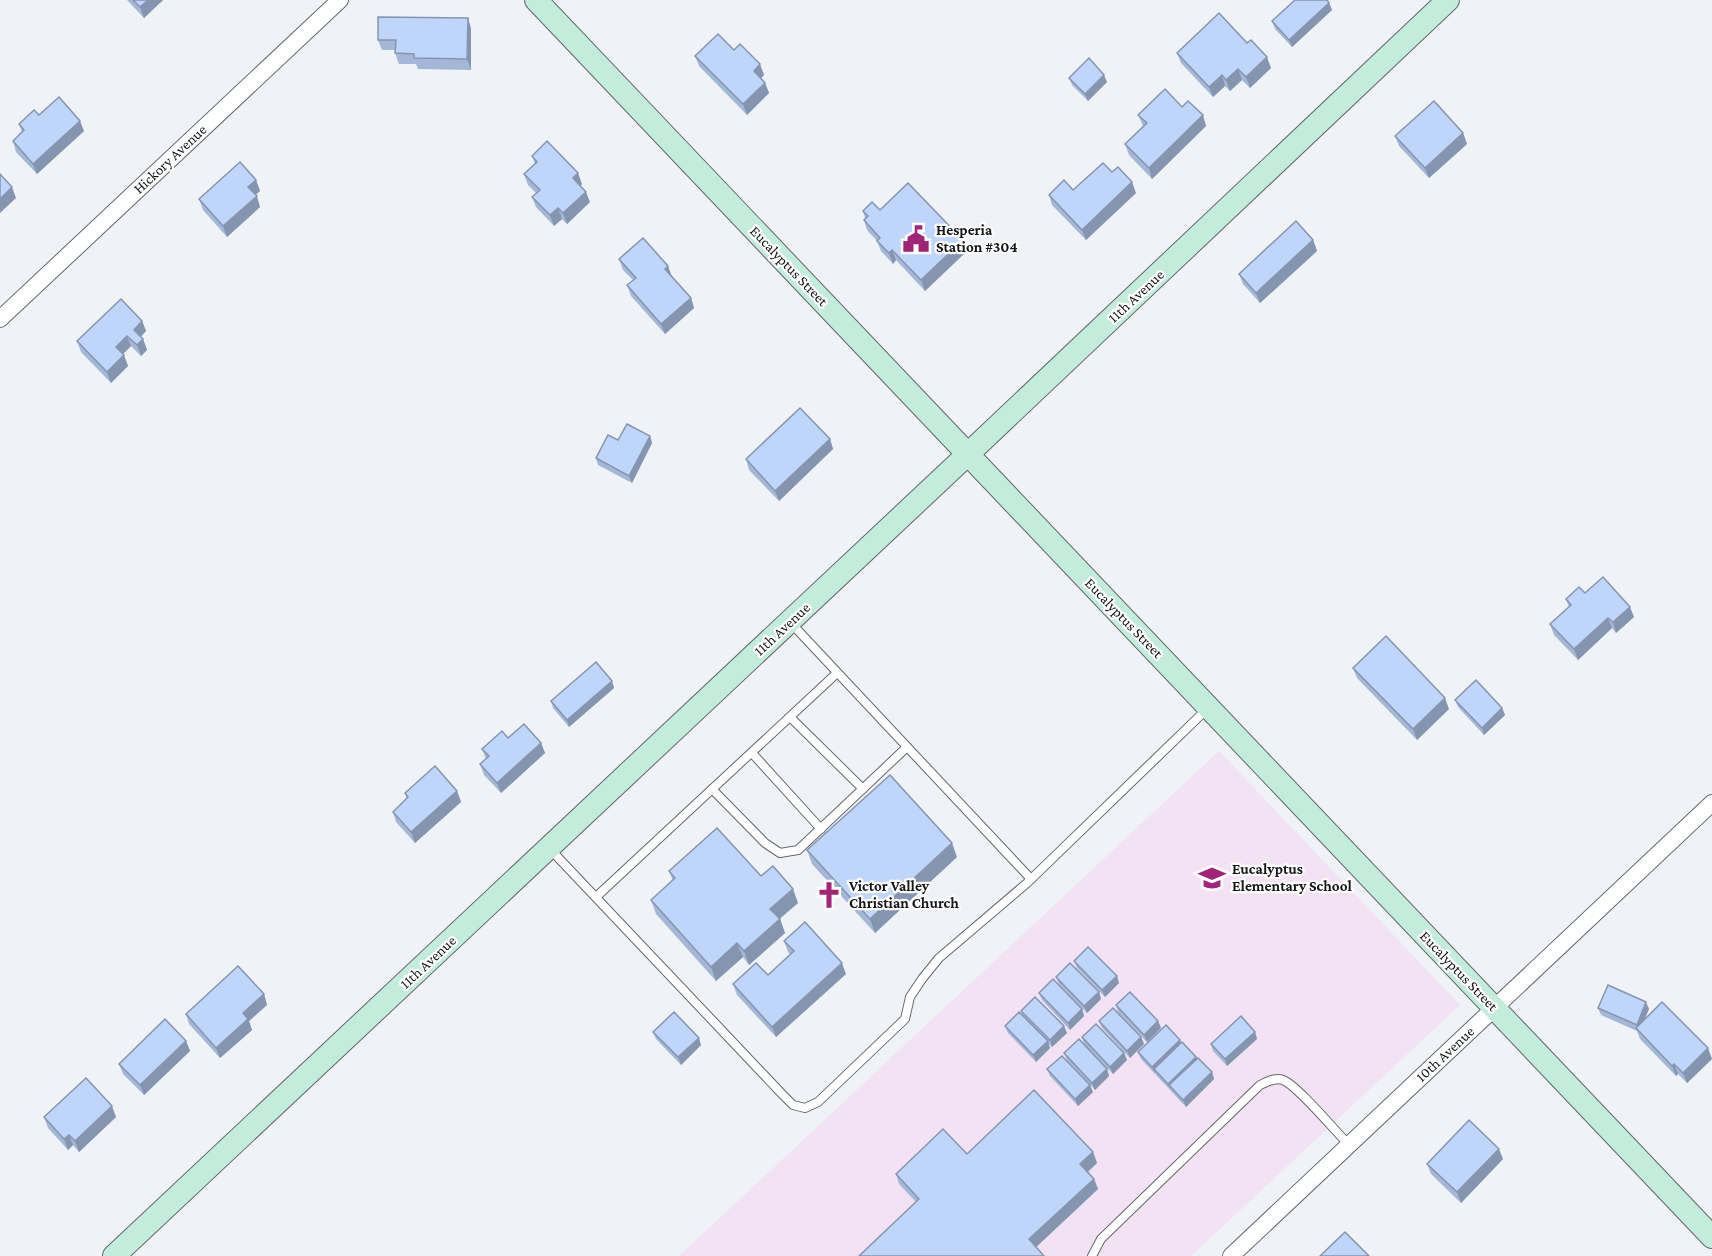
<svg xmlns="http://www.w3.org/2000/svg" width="1712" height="1256" font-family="'Crimson Pro',serif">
<rect width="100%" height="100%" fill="#eff2f7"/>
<path fill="#f3e2f3" d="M1219,751l241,254 -269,251h-512z"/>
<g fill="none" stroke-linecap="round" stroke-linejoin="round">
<defs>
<g id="service">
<path d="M790,622l241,257"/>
<path d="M790,717l73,72"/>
<path d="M752,753l69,76"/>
<path d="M712,789l53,54 15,10 18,-3 109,-103"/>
<path d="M549,848l234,247 10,10 12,3 13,-6 87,-83 5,-22 12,-18 17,-21 88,-75 180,-174"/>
<path d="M596,897l241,-224"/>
<path d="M1092,1256l9,-17 159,-154c7,-3 15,-8 23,-5 14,5 53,52 66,65"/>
</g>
<g id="minor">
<path d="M0,319l340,-319"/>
<path d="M1231,1256l481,-453"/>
</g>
<g id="secondary">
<path d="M536,0l1176,1237"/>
<path d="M114,1256l854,-802 480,-454"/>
</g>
</defs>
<use href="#service" stroke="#65676c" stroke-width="10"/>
<use href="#minor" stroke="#65676c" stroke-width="18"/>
<use href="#secondary" stroke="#65676c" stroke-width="24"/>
<use href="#service" stroke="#fff" stroke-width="8"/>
<use href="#minor" stroke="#fff" stroke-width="16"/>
<use href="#secondary" stroke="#c3ecdc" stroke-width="22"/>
</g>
<g fill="#a5b7d7">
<path d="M127,0h36l-19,18z"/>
<path d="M1329,3l3,7 -40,37 -17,-18 -3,-8z"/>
<path d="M468,18l3,11v41l-53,-1 -2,-5h-17l-4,-11v-3h-13l-4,-10z"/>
<path d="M1247,43l24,25 -21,20 -8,-8 -12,11 -5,-5 -12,11 -32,-34 -4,-10z"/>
<path d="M734,50l30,25 -3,3 4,5 4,10 -22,22 -48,-49 -4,-10z"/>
<path d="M1069,78l38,4 -19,19 -16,-16z"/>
<path d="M1182,107l24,19 -54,53 -23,-24 -4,-11 18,-18 -5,-11z"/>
<path d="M19,124l65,7 -47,43 -21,-22 -3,-11 9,-9z"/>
<path d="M1463,133l4,11 -38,34 -30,-32 -4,-10z"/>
<path d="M532,156l50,28 -2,2 10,16 -23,22 -5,-5 -8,7 -18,-19 -4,-10 4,-4 -8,-8 -4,-11 11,-10z"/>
<path d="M1112,172l24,21 -50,47 -34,-35 -3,-10 24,-5z"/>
<path d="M256,180l4,11 -5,4 5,12 -33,30 -24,-27 -4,-11z"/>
<path d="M863,211l100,29 4,11 -42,40 -29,-31 -3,4 -12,-13 -4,-10 -10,-11 -3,-10 1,-2z"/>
<path d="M1313,240l4,11 -57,52 -17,-19 -4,-10z"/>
<path d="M619,259l53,18 19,21 3,10 -29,26 -34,-38 -4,-11 6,-5 -10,-10z"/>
<path d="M142,321l4,10 -5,6 2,2 4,11 -6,6 -10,-10 -8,8 5,12 -17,17 -30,-31 -4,-11z"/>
<path d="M650,436l2,7 -20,40 -34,-18 -2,-7 22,-18z"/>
<path d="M830,439l3,10 -54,52 -30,-31 -3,-11z"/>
<path d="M1585,593l49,24 -18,16 -4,-5 -34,32 -24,-25 -4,-11 19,-17 -3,-8z"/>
<path d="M1353,668l96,41 -32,31 -60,-62z"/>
<path d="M612,681l2,7 -45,39 -16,-19 -2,-7z"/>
<path d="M1455,700l47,8 3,7 -21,20 -26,-28z"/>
<path d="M508,738l33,5 4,10 -44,40 -17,-18 -4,-11 6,-5 -4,-10z"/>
<path d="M457,791l4,11 -46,41 -19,-21 -3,-10 14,-13 -2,-6z"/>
<path d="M807,850l150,7 -82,76 -63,-69z"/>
<path d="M669,871l92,5 37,27 -18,16 5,14 -36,32 -6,-8 -27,24 -60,-67 -5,-14 22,-19z"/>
<path d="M784,941l62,33 -70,63 -39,-42 -4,-11 35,-9 22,-21 -2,-2z"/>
<path d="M1074,961l45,22 -14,14 -28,-29z"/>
<path d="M1056,977l43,15 2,7 -14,14 -28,-29z"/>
<path d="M1039,993l43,16 2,7 -14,14 -28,-30z"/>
<path d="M264,994l3,11 -18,16 3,9 -32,28 -31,-34 -3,-10z"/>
<path d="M1116,1005l42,16 3,7 -14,14 -29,-30z"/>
<path d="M1598,1008l51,1 -5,11 68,39 -25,24 -9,-9 -2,2 -36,-37 -3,-8 -36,-16z"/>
<path d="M1021,1011l46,22 -15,14 -4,-4 2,5 -14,14 -28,-29 -3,-7 18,-10z"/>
<path d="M1099,1021l42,16 3,7 -14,14 -28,-30z"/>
<path d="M653,1032l48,13 -20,20 -25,-26z"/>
<path d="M1255,1032l2,7 -30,27 -14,-15 -2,-7z"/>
<path d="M1082,1037l42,16 3,7 -14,14 -29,-30z"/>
<path d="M186,1041l4,10 -46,44 -21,-21 -4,-10z"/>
<path d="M1182,1042l30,30 2,7 -28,28 -29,-31 -2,-3v1l-14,-15 -3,-7z"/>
<path d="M1064,1053l43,16 2,7 -14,14 -28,-30z"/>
<path d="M1047,1069l46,23 -15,14 -28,-30z"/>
<path d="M44,1117h72l-37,35 -6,-7 -5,5 -20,-22z"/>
<path d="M1093,1152l4,11 -9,9 6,7 4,10 -62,58 -120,-45 -17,-18 -3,-10 71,-20z"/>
<path d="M1503,1159l-42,44 -30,-29 -4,-10z"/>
</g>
<g fill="#8695af">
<path d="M148,0h15l-19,18 -4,-11z"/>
<path d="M1329,3l3,7 -40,37 -3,-7z"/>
<path d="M468,18l3,11v41l-4,-11z"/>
<path d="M1267,57l4,11 -21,20 -4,-11z"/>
<path d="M760,64l4,11 -6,6 -4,-10z"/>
<path d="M1238,69l4,11 -12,11 -4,-11z"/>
<path d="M1104,75l3,7 -19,19 -3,-7z"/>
<path d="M1222,75l3,11 -12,11 -4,-10z"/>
<path d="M765,83l4,10 -22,22 -4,-11z"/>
<path d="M1203,115l3,11 -54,53 -3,-11z"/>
<path d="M80,121l4,10 -47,43 -4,-10z"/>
<path d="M1463,133l4,11 -38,34 -4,-10z"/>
<path d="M578,173l4,11 -5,5 -4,-11z"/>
<path d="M256,180l4,11 -8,7 -4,-11z"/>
<path d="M1132,182l4,11 -50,47 -4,-10z"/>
<path d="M12,187l4,11 -16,15v-14z"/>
<path d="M586,192l4,10 -23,22 -4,-11z"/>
<path d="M257,196l3,11 -33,30 -4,-11z"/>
<path d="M558,208l4,11 -8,7 -4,-11z"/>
<path d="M963,240l4,11 -42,40 -4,-11z"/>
<path d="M1313,240l4,11 -57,52 -4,-10z"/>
<path d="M892,250l4,10 -3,4 -4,-11z"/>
<path d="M668,266l4,11 -7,-8z"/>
<path d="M691,298l3,10 -29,26 -4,-10z"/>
<path d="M142,321l4,10 -9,9 -3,-10z"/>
<path d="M127,336l4,10 -11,11 -4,-10z"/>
<path d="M143,339l4,11 -6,6 -4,-11z"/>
<path d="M124,355l4,11 -17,17 -4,-11z"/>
<path d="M650,436l2,7 -20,40 -3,-7z"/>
<path d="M830,439l3,10 -54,52 -4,-10z"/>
<path d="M1630,607l4,10 -18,16 -3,-11z"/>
<path d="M1608,618l4,10 -34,32 -4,-11z"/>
<path d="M612,681l2,7 -45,39 -2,-7z"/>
<path d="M1445,698l4,11 -32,31 -4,-11z"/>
<path d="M1502,708l3,7 -21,20 -2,-7z"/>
<path d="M541,743l4,10 -44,40 -4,-10z"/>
<path d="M457,791l4,11 -46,41 -4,-11z"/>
<path d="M952,843l5,14 -82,76 -5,-14z"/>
<path d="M793,889l5,14 -23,19 -5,-13z"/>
<path d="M780,919l5,14 -36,32 -5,-14z"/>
<path d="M737,943l6,14 -27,24 -5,-14z"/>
<path d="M842,963l4,11 -70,63 -4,-10z"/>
<path d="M1117,976l2,7 -14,14 -3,-7z"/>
<path d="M1099,992l2,7 -14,14 -3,-7z"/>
<path d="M264,994l3,11 -18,16 3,9 -32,28 -4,-10 27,-35z"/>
<path d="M1646,1002l3,7 -10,23 -2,-7z"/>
<path d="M1082,1009l2,7 -14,14 -2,-7z"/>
<path d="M1158,1021l3,7 -14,14 -3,-7z"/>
<path d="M1064,1026l3,7 -15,14 -2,-7z"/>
<path d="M1255,1032l2,7 -30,27 -2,-7z"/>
<path d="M1141,1037l3,7 -14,14 -3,-7z"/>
<path d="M699,1038l2,7 -20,20 -3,-8z"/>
<path d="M1180,1040l3,7 -29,22 1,4v1l-3,-7z"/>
<path d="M186,1041l4,10 -46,44 -4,-10z"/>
<path d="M1048,1041l2,7 -14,14 -3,-7z"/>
<path d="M1708,1048l4,11 -25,24 -4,-10z"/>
<path d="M1124,1053l3,7 -14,14 -3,-7z"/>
<path d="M1196,1057l3,7 -30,21 2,6 -3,-7z"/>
<path d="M1674,1064l4,10 -2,2 -4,-10z"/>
<path d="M1107,1069l2,7 -14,14 -3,-7z"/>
<path d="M1212,1072l2,7 -28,28 -3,-7z"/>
<path d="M1090,1085l3,7 -15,14 -3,-7z"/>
<path d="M112,1106l4,11 -37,35 -4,-11z"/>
<path d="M69,1135l4,10 -5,5 -4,-11z"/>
<path d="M1499,1149l4,10 -42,44 -4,-11z"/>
<path d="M1093,1152l4,11 -13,12 -4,-11z"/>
<path d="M1094,1179l4,10 -65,61 -4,-11z"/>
</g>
<g fill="#c0d5fa" stroke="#8695af" stroke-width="1.5">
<path d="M133,0h15l-8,7z"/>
<path d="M1295,0h32l2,3 -40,37 -17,-19z"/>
<path d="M1219,13l28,30 4,-3 16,17 -21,20 -8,-8 -12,11 -4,-5 -13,12 -32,-34z"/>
<path d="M378,17l90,1 -1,41 -53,-1v-4l-19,-1 1,-13h-18z"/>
<path d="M718,34l16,16 6,-6 20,20 -6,7 11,12 -22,21 -48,-48z"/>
<path d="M1089,58l15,17 -19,19 -16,-16z"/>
<path d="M1165,89l17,18 6,-6 15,14 -54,53 -24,-24 22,-21 -9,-8z"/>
<path d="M59,97l21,24 -47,43 -20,-23 11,-11 -5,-6 15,-14 5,5z"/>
<path d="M1434,101l29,32 -38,35 -30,-32z"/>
<path d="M547,141l31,32 -5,5 13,14 -23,21 -5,-5 -8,7 -18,-18 8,-7 -16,-16 13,-12 -5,-6z"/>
<path d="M240,162l16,18 -8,7 9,9 -34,30 -24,-27z"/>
<path d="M1103,163l9,9 6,-5 14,15 -50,48 -33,-35 15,-15 9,10z"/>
<path d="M0,174l12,13 -12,12z"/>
<path d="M908,183l55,57 -42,40 -29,-30 -3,3 -12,-12 3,-3 -16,-18 4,-4 -5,-5 9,-9 8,8z"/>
<path d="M1296,221l17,19 -57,53 -17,-19z"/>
<path d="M643,238l25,28 -3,3 26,29 -30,26 -34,-39 9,-7 -17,-19z"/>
<path d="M121,299l21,22 -8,9 9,9 -6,6 -10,-9 -11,11 8,8 -17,17 -30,-31z"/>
<path d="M800,408l30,31 -55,52 -29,-32z"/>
<path d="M627,424l23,12 -21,40 -33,-18 12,-23 10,5z"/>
<path d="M1603,577l27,30 -17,15 -5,-4 -34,31 -24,-25 21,-19 -5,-6 13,-12 6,6z"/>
<path d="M1386,636l59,62 -32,31 -60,-61z"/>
<path d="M596,662l16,19 -45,39 -16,-19z"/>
<path d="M1476,680l26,28 -20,20 -27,-28z"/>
<path d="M524,724l17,19 -44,40 -17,-19 9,-8 -7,-7 20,-18 6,7z"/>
<path d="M435,766l22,25 -46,41 -18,-20 15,-15 -3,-4z"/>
<path d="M890,775l62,68 -82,76 -63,-69z"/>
<path d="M717,828l44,48 12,-10 20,23 -23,20 10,10 -36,32 -7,-8 -26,24 -60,-67 24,-22 -6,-7z"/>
<path d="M805,922l37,41 -70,64 -39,-43 23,-21 12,12 26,-24 -10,-10z"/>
<path d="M1088,947l29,29 -15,14 -28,-29z"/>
<path d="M1070,963l29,29 -15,14 -28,-29z"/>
<path d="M238,966l26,28 -21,19 5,6 -32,29 -30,-34z"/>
<path d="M1053,979l29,30 -14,14 -29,-30z"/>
<path d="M1608,985l38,17 -9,23 -39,-17z"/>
<path d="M1130,992l28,29 -14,14 -28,-30z"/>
<path d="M1035,997l29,29 -14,14 -29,-29z"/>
<path d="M1662,1002l46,46 -25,25 -9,-9 -2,2 -36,-38z"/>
<path d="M1113,1008l28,29 -14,14 -28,-30z"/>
<path d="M674,1012l25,26 -21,19 -25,-25z"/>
<path d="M1019,1012l29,29 -15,14 -28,-29z"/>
<path d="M1241,1016l14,16 -30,27 -14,-15z"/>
<path d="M165,1019l21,22 -46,44 -21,-21z"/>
<path d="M1096,1024l28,29 -14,14 -28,-30z"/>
<path d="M1166,1025l14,15 -28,27 -14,-15z"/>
<path d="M1079,1039l28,30 -15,14 -28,-30z"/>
<path d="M1182,1042l14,15 -28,27 -14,-15z"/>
<path d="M1062,1056l28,29 -15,14 -28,-30z"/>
<path d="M1198,1058l14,14 -29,28 -14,-15z"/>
<path d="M86,1078l26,28 -37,35 -6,-6 -5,4 -20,-22z"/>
<path d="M1034,1090l59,62 -13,12 14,15 -65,60 15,17h-185l60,-57 -23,-25 47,-45 24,25z"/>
<path d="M1469,1120l30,29 -42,43 -30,-28z"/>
<path d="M1345,1232l24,24h-49z"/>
</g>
<defs>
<symbol id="civic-bare" viewBox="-9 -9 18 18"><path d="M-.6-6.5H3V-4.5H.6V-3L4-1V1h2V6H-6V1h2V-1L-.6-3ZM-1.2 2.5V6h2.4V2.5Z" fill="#a22477" stroke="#fff" stroke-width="2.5" paint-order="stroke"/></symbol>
<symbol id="school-bare" viewBox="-9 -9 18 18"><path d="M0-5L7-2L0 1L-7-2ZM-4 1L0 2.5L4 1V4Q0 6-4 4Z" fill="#a22477" stroke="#fff" stroke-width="2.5" paint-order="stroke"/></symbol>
<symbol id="church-bare" viewBox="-9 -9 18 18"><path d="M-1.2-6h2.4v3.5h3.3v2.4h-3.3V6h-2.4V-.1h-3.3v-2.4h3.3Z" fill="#a22477" stroke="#fff" stroke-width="2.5" paint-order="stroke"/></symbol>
</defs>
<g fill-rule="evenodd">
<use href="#civic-bare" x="897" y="220" width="38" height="38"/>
<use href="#school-bare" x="1193" y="859" width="38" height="38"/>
<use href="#church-bare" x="810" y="876" width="38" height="38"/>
</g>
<g text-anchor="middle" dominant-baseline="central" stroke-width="4.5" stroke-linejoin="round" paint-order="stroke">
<g font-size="15" fill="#161719" stroke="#fff">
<text transform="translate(170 159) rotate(-43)">Hickory Avenue</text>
<text transform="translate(789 266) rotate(46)">Eucalyptus Street</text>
<text transform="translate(1136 296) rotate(-43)">11th Avenue</text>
<text transform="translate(1124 618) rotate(46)">Eucalyptus Street</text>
<text transform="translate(782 629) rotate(-43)">11th Avenue</text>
<text transform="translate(428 962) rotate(-43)">11th Avenue</text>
<text transform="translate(1459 971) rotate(46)">Eucalyptus Street</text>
<text transform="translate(1445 1054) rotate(-43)">10th Avenue</text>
</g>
<g font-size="15" font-weight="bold" fill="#161719" stroke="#fff" text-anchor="start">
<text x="936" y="230">Hesperia<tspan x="936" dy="17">Station #304</tspan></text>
<text x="1232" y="869">Eucalyptus<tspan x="1232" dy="17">Elementary School</tspan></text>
<text x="849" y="886">Victor Valley<tspan x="849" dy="17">Christian Church</tspan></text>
</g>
</g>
</svg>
